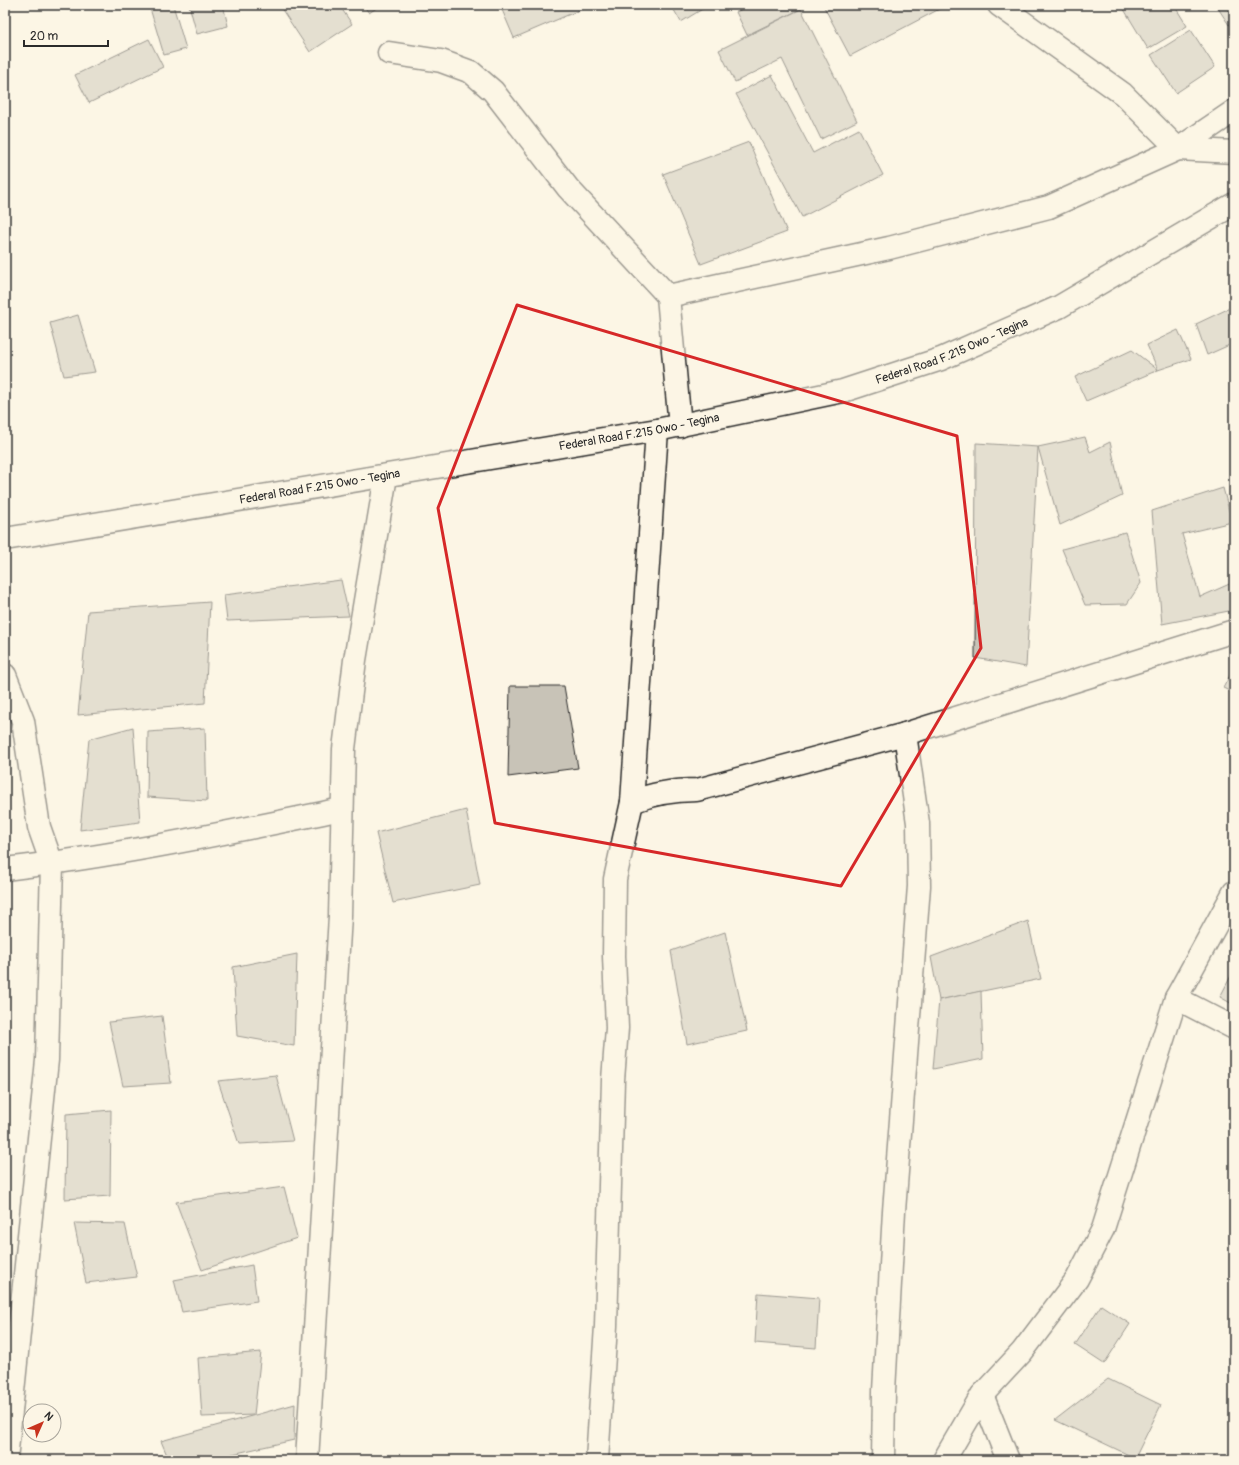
<svg xmlns="http://www.w3.org/2000/svg" width="1239" height="1465" font-family="Pangolin,sans-serif">
<rect width="100%" height="100%" fill="#fcf5e5"/>
<filter id="ink" filterUnits="userSpaceOnUse"><feTurbulence type="fractalNoise" baseFrequency=".025" numOctaves="2"/><feDisplacementMap in="SourceGraphic" scale="8" xChannelSelector="R" yChannelSelector="G"/><feConvolveMatrix kernelMatrix="1 2 1 2 8 2 1 2 1" color-interpolation-filters="sRGB"/></filter>
<g filter="url(#ink)">
<g fill="#c8c3b7" stroke="#2b2b2b">
<path d="M149,5h24l13,44 -22,6z"/>
<path d="M189,5h34l5,21 -31,8z"/>
<path d="M279,5h60l13,19 -42,28z"/>
<path d="M363,5h18l-12,8z"/>
<path d="M500,5h80l2,4 -68,29z"/>
<path d="M671,5h38l-28,17z"/>
<path d="M751,5h48l2,4 -54,26 -11,-23z"/>
<path d="M823,5h124l-97,51z"/>
<path d="M1124,5h50l13,21 -39,23 -26,-43z"/>
<path d="M1216,5h18v17l-5,3z"/>
<path d="M801,9l56,112 -36,18 -39,-80 -47,23 -16,-32z"/>
<path d="M1191,30l24,37 -39,26 -25,-38z"/>
<path d="M149,39l14,28 -74,36 -14,-28z"/>
<path d="M772,75l41,78 46,-24 24,46 -81,42 -66,-123z"/>
<path d="M749,142l38,90 -86,32 -38,-90z"/>
<path d="M1234,306v37l-27,12 -11,-31z"/>
<path d="M78,315l17,57 -31,4 -14,-53z"/>
<path d="M1178,330l13,29 -33,11 -11,-25z"/>
<path d="M1132,350l26,20 -72,31 -11,-24z"/>
<path d="M1085,437l5,15 20,-10 12,54 -62,29 -22,-78z"/>
<path d="M976,443l62,4 -12,220 -51,-9z"/>
<path d="M1223,488l9,34 -50,12 18,63 34,-15v28l-72,14 -10,-113z"/>
<path d="M1125,532l16,51 -14,21 -42,1 -23,-56z"/>
<path d="M341,580l8,36 -122,5 -3,-26z"/>
<path d="M210,602l-5,101 -127,12 10,-104z"/>
<path d="M1234,668v25l-11,-5z"/>
<path d="M510,686h54l14,82 -70,9z"/>
<path d="M133,727l7,95 -60,8 9,-91z"/>
<path d="M205,728l2,73 -60,-4 1,-65z"/>
<path d="M466,810l14,75 -87,18 -17,-70z"/>
<path d="M1028,921l13,58 -102,21 -8,-43z"/>
<path d="M725,932l22,99 -60,13 -16,-93z"/>
<path d="M297,954l-3,92 -57,-10 -4,-69z"/>
<path d="M1234,970v35l-14,-8z"/>
<path d="M981,991l2,68 -50,10 6,-69z"/>
<path d="M162,1016l9,67 -48,3 -14,-64z"/>
<path d="M276,1075l17,66 -54,3 -21,-63z"/>
<path d="M111,1110l-1,86 -45,3 1,-85z"/>
<path d="M284,1187l13,51 -95,32 -26,-68z"/>
<path d="M74,1223l51,1 12,53 -51,6z"/>
<path d="M252,1265l5,36 -75,11 -8,-32z"/>
<path d="M758,1293l61,5 -3,50 -61,-5z"/>
<path d="M1101,1305l29,19 -26,40 -29,-19z"/>
<path d="M261,1352l-7,63 -52,2 -4,-59z"/>
<path d="M1108,1379l53,26 -26,53 -80,-38z"/>
<path d="M295,1404l-1,36 -88,20h-37l-8,-19z"/>
</g>
<g fill="none" stroke-linecap="round" stroke-linejoin="round">
<defs>
<g id="minor">
<path d="M999,5l124,89 55,55 56,3"/>
<path d="M389,53l52,8 30,11 22,19 75,97 100,108"/>
<path d="M680,426l-12,-130 221,-48 160,-41 129,-58 56,-38"/>
<path d="M5,675l18,46 16,106 13,37 -5,196 -41,400"/>
<path d="M905,734l329,-103"/>
<path d="M632,802c22,-9 41,-12 65,-12l208,-56 13,89 1,63 -25,325 -10,180 -1,69"/>
<path d="M5,869c113,-13 225,-37 337,-60"/>
<path d="M1176,998l58,30"/>
<path d="M982,1395l26,65"/>
<path d="M307,1460l33,-544 4,-167 11,-89 31,-184"/>
<path d="M597,1460l9,-134 7,-246 4,-52 -3,-72 1,-77 17,-77 25,-372"/>
</g>
<g id="major">
<path id="s1" d="M5,539l652,-109 186,-39 98,-32 118,-52 175,-103"/>
<path d="M944,1460l38,-65 40,-43 55,-73 26,-50 73,-231 58,-106"/>
</g>
</defs>
<use href="#minor" stroke="#2b2b2b" stroke-width="25"/>
<use href="#major" stroke="#2b2b2b" stroke-width="25"/>
<use href="#minor" stroke="#fcf5e5" stroke-width="22"/>
<use href="#major" stroke="#fcf5e5" stroke-width="22"/>
</g>
</g>
<path d="M0 0H1239V1465H0ZM517,305l440,131 24,212 -140,238 -346,-63 -57,-315z" fill="#fcf5e5" fill-opacity=".55" fill-rule="evenodd"/>
<path fill="none" stroke="#d62828" stroke-width="3" stroke-linejoin="round" d="M517,305l440,131 24,212 -140,238 -346,-63 -57,-315z"/>
<g text-anchor="middle" dominant-baseline="central" stroke-width="4" stroke-linejoin="round" paint-order="stroke">
<g font-size="12" fill="#2b2b2b" stroke="#fcf5e5">
<text stroke="none"><textPath href="#s1" startOffset="967">Federal Road F.215 Owo - Tegina</textPath></text>
<text stroke="none"><textPath href="#s1" startOffset="643">Federal Road F.215 Owo - Tegina</textPath></text>
<text stroke="none"><textPath href="#s1" startOffset="319">Federal Road F.215 Owo - Tegina</textPath></text>
</g>
</g>
<rect width="1239" height="1465" fill="none" stroke="#fcf5e5" stroke-width="20"/>
<rect x="10" y="10" width="1219" height="1445" fill="none" stroke="#2b2b2b" stroke-width="1.5" filter="url(#ink)"/>
<g transform="translate(42 1423) rotate(45)"><circle r="19" fill="#fcf5e5" stroke="#a8a49b"/>
<path d="M0-3L7 15L0 10L-7 15Z" fill="#c8321e"/>
<text y="-6" font-size="11" font-weight="bold" text-anchor="middle" fill="#2b2b2b">N</text>
</g>
<path d="M24 40v6h84v-6" fill="none" stroke="#2b2b2b" stroke-width="2"/>
<text x="30" y="40" font-size="12" fill="#2b2b2b" stroke="#fcf5e5" stroke-width="3" paint-order="stroke">20 m</text>
</svg>
